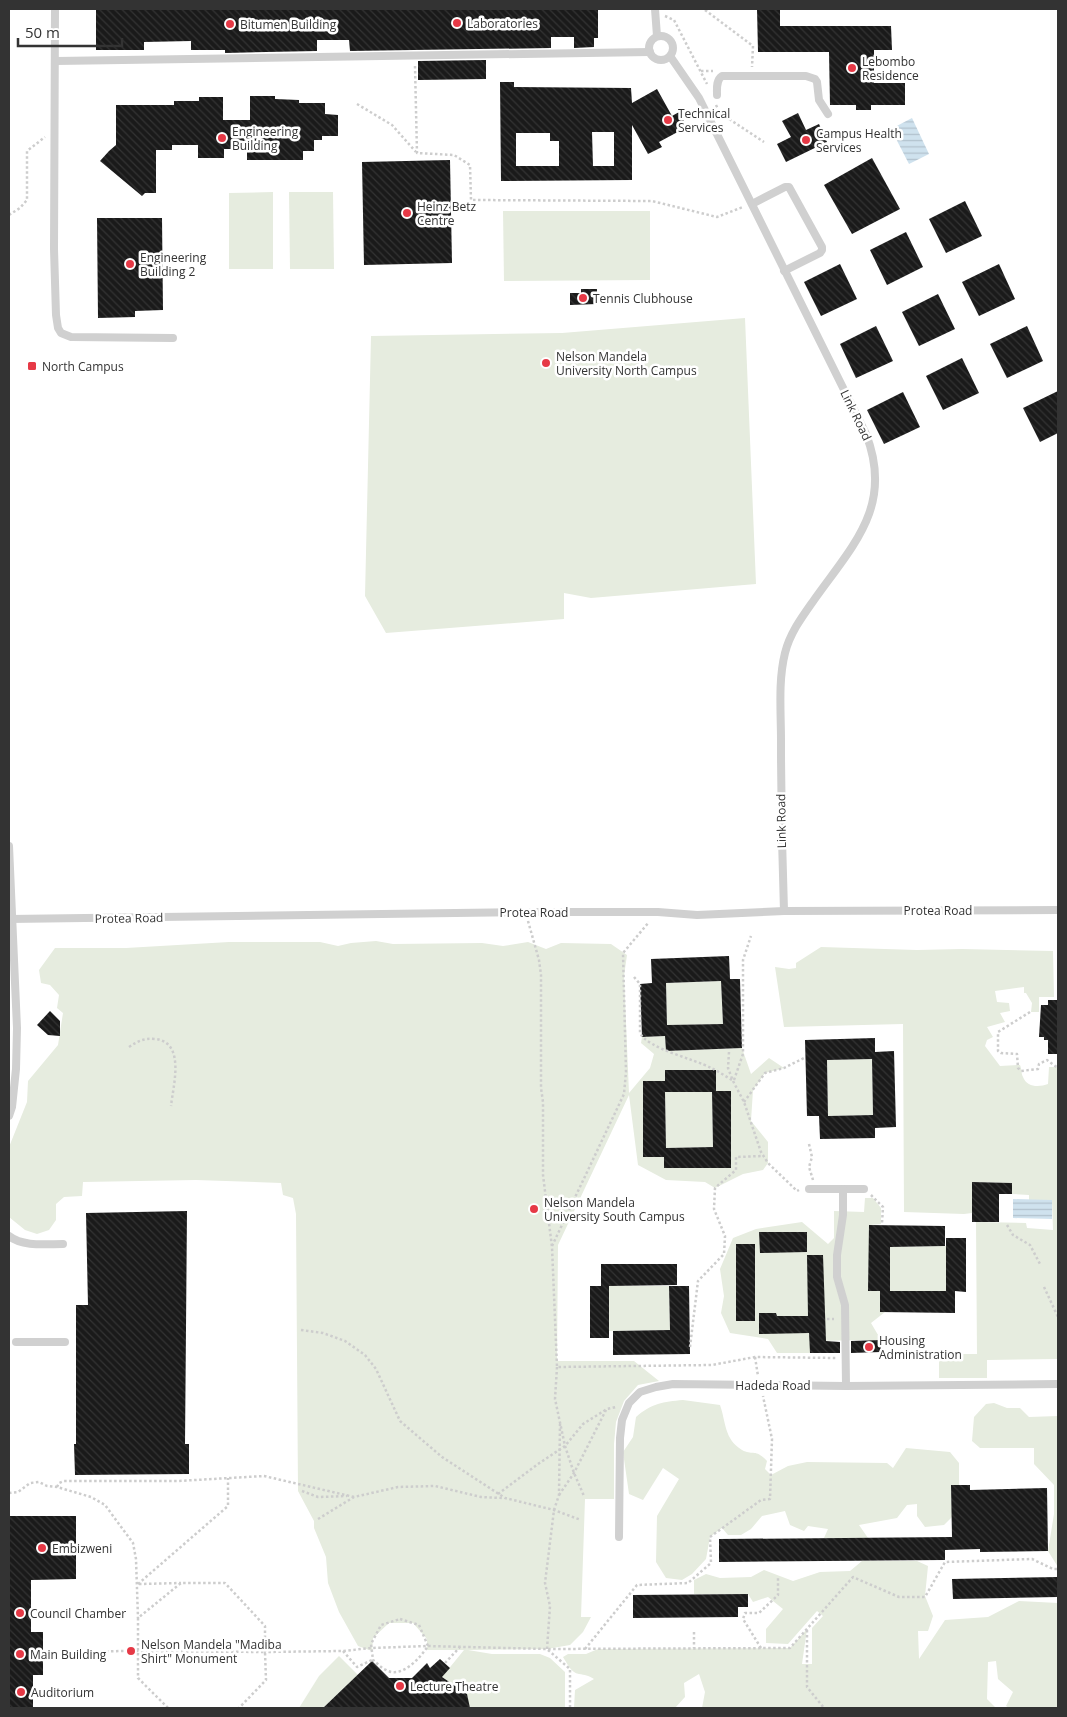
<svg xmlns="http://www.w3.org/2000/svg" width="1067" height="1717" font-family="'Open Sans',sans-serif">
<defs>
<pattern id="water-rules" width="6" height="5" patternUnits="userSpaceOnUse" patternTransform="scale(1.25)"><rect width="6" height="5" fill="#cfe2ee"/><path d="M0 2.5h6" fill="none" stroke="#b2c2cd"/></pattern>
<pattern id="building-back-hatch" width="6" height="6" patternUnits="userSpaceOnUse" patternTransform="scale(1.25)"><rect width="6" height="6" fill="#1a1a1a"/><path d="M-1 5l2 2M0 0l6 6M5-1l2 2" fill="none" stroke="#333"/></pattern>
</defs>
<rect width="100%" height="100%" fill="#fff"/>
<g fill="#e6ecdf" fill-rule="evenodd">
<path d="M273,192v77h-44v-76z"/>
<path d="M289,192h44l1,77h-44z"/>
<path d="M503,211h147v69l-146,1z"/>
<path d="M745,318l11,266 -165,14 -27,-5v26l-178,14 -21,-37 6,-260 191,-3z"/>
<path d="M376,941l17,3 89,-1 21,3 25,-4 18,7 15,-6 50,1 16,11 -3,21 5,117 21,-25 4,-14 -13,-11 1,-6 23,-1 1,15 76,-3 9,26 18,-16 15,10 -19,5 -12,17 -2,31 17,21v21l-5,7 -20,4 -28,14 -10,-6 -39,-2 -28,-15 -9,-70 -71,150 -1,116h77l25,20 -21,4 -14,16 -8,21 -2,22v55h-29l-4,118h10l-8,15 -13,13 -23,4 -79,1 24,4h48l10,4 15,14v36h-96l-2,-14 -25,-17 22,-27h-37v-11l-14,-16h-24l-16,15 -1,13 -14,-5 -19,-34 -11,-29 -2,-26 -12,-29v-7l-16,-30 -2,-277 -3,-16 -10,-3 -2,-12 -85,-3 -113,2 -1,14 -18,1 -8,7v16l-7,10 -12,4 -12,-4 -16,-13v-70l18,-45 1,-21 30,-36 5,-32 -6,-5 2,-13 -9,-10 -9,-2 -2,-13 16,-22h71l103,-6h91l18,4 13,-3zM716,1070v21l15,1v76h-66l-1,-11 -21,-1v-75h22z"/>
<path d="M821,947l96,3 45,-1 91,2 1,46h-15v15h-8l1,-9 -6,-10h-2v-6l-29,4 2,11 12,1 1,8 -10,2 5,9 -18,5 6,10 -6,3 -2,6 15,20 20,-1c2,5 1,8 3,12 4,11 17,10 25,7l1,-17h9v292l-71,1v18h-48v-20l-47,-1 56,-3h29l-1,-132 50,1 1,5 26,2 -1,-30h-23v-5l-17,-1v-11l-40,-1v31l-8,1 -60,-2 -1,-188 -119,3 -9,-60 14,2 7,-1v-5z"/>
<path d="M721,981l2,43 -56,1 -1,-42z"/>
<path d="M872,1059l1,56 -45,1 -1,-56z"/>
<path d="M665,1092h47l1,55 -47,1z"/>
<path d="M865,1198h8l8,10v16l-11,1 -2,66h12v21h5l-14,11 10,17 -71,1v12h-33l-9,-14 -38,-6 -9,-20 3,-17 -4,-27 13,-31 23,-9 46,-7 26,22 6,-6v-27l30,1z"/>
<path d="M946,1246v45h-56v-44z"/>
<path d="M609,1286h60l1,44 -61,1z"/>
<path d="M683,1400l37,5c6,17 4,34 22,45 11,6 13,-2 25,11l-2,8 6,6 17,-9 19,-4 80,1 6,5 13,-20 44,4 9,11v22l-8,1 1,31 -8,8 -19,2 -8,-11v-12l-10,1 -10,13 -38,7 9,13h-44l4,-9 -20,-3 -4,5 -14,-6 -5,-14 -23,5 -11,13 -10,6h-13l-6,-7 -12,9 -4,22 -14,15 -10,6 -16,-2 -10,-16 1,-46 22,-37 -16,-11 -20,32 -14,-6 -6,-42 10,-15 3,-20c16,-14 27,-15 47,-17z"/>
<path d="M994,1403l13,5h13l9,9 29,-1v151l-10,-16 6,-37v-29l-20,-21v-16h-54l-8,-7 2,-24 12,-13z"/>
<path d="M862,1561h55l11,5 -3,30 8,20 -5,15h-10l1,28 26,-39 43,-3 31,-16 39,2v105h-49l-3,-2 7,-14 -15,-13 -2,-18 -8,1 -1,37 9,9h-294l3,-16 -6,-18 -15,9 1,14 -10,11h-101l1,-18 19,-11c-6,-4 -9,-4 -15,-5 -8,-1 -12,-11 -16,-17l5,-3h18l12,-5 192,-1 17,-19 -5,35h10v-36l11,-12 -6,-5 -29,33 -22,-1v-14l17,-20 -15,-12 -15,5 -5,-8h-54v-14l12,-6 14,4 31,-1 13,-7 29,11 27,-9 30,-1z"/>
<path d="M339,1656l19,19 -35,33h-24l20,-32z"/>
</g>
<g fill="url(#water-rules)">
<path d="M912,118l17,36 -20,10 -18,-35z"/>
<path d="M1013,1199l39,1v19l-39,-1z"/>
</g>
<g fill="url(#building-back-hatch)" fill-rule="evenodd">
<path d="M96,9h502v29h-4v9l-20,1v-11h-23v11l-201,3 -1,-11h-32v11l-92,2v-3h-34v-9l-47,1v8h-48z"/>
<path d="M757,9h23v17h111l1,24h-18v33h31v22h-34v5h-15v-5h-26l-1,-53h-71z"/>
<path d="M486,60v19l-68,1v-19z"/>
<path d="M500,82h14v5l117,1 1,15 25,-14 15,27 7,-4 8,15 -28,15 3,5 -14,7 -16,-29v55l-131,1zM592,132h22v34h-21zM516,133h34v8h9v25h-43z"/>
<path d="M250,96h25v3l24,1v3h26v11l13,1v21h-16v4h-8v11h-11v9h-56v-11h-23v9h-26v-13h-26v5h-16v43h-11l-3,3 -42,-35 9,-10 7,-6v-40h58v-4h25v-4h24v23h27z"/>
<path d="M798,113l8,17 13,-6 8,18 -41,20 -9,-18 14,-7 -9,-16z"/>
<path d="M872,158l28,51 -48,25 -28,-49z"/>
<path d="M450,160l2,103 -88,2 -2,-103z"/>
<path d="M965,201l17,35 -36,17 -17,-34z"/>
<path d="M97,218h65l1,92 -28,1v6l-37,1z"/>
<path d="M906,232l17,35 -36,18 -17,-35z"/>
<path d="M840,264l17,35 -36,17 -17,-34z"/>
<path d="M999,264l16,35 -36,17 -17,-34z"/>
<path d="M581,289h16v15l-27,1v-12h11z"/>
<path d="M938,294l17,35 -36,17 -17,-34z"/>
<path d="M876,326l17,35 -37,17 -16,-34z"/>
<path d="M1027,326l16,35 -36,17 -17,-34z"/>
<path d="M962,358l17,35 -36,17 -17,-34z"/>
<path d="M1058,391v42l-18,9 -17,-34z"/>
<path d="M903,392l17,35 -36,17 -17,-34z"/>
<path d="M729,956l1,23h10l2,69 -76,3 -1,-15 -23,1 -2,-53 12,-1 -1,-24zM721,981l2,43 -56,1 -1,-42z"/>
<path d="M1048,1000h10v54h-10v-14h-4v-3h-5l2,-32h7z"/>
<path d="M50,1011l10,10v15l-12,-1 -11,-10z"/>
<path d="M875,1038v14l19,-1 2,76 -21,1v10l-55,1 -1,-23h-12l-2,-76zM872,1059l1,56 -45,1 -1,-56z"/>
<path d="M665,1070h51v21h15v77h-67v-11h-21v-76h22zM665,1092h47l1,55 -47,1z"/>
<path d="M972,1182l40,1v11h-13v28h-27z"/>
<path d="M187,1211l-2,233h4v30l-114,1 -1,-31h2v-139h12l-2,-92z"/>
<path d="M869,1225l76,1v20l-55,1v44h56v-53h20v54l-11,-1v22l-75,-1v-21h-12z"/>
<path d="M759,1232h48v20l-47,1z"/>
<rect x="736" y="1244" width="19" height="77"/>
<path d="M807,1255h16l3,86 14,1v11h-30l-1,-20 -50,1v-21h17l1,3h31z"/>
<path d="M601,1264h76v21l-68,1v52h-19v-52h11z"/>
<path d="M669,1286h20l1,68 -77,1v-24l57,-1z"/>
<path d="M881,1340v12l-30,1v-12z"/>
<path d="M951,1485h19v5l77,-2 1,63 -68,1v-3l-35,1v10l-226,2v-23l233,-2z"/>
<path d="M9,1516h67v63l-45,1v52h12v43h-10v33h-24z"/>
<path d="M1058,1577v20l-105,2 -1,-20z"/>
<path d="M748,1594v13h-10v10l-105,1v-23z"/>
<path d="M440,1659l10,9 -8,9 25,17 3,14h-147l49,-47 17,17h23l15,-15 3,5z"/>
</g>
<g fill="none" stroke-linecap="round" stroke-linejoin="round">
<g stroke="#cdcdcd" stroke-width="2.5" stroke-dasharray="2.5 2.5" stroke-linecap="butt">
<path d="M705,10l48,36 -1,21"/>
<path d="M665,16l9,4 33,64"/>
<path d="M415,66l2,87 37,2 16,10 1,35 181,1 65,16 26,-10"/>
<path d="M701,71h12"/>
<path d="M357,104l35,21 24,27"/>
<path d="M716,105l4,8 44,29"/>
<path d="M9,215l11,-7 7,-8v-49l18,-14"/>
<path d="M528,921l11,39 2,15v113l2,14v73l9,72 5,120 155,-2 43,-8 82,1"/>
<path d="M634,977l6,7v49c8,16 55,26 71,35 7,3 14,8 21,12"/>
<path d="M1030,1012l-32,20v19l3,2 16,1 1,14 3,3 17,-2 1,-5 8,-4 11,8"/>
<path d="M129,1047c9,-6 15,-9 26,-8 31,3 18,47 16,67"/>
<path d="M729,1052l-1,16 5,13 11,21 17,50 7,11 29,28 2,-1"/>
<path d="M734,1080l9,-26v-94l8,-24"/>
<path d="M744,1102l21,-29 19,-5 20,-10"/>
<path d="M809,1144l3,13 -3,10 4,13"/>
<path d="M871,1195l12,12 -1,16"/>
<path d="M1007,1225l6,10 17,10 10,19"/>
<path d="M552,1246l72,-152 2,-22 -3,-119 26,-31"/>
<path d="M1044,1287l14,30"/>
<path d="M827,1319h7"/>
<path d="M301,1330l22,3 22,8 20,14 11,14 24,52 42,36 63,41 49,12 27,10"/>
<path d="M690,1347l8,-66 26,-27 1,-18 -11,-27 1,-21 21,-18v-13l27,-1"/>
<path d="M755,1357l3,19"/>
<path d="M557,1367l-2,32 10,47 9,27 10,23"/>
<path d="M57,1487l2,-4 5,-2h114l86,-5 90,21"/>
<path d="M302,1491l16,6 29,-1"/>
<path d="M9,1493l9,-1 12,-9 9,-1 8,4 10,1 34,10 14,8 28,38 3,16 2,59"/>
<path d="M498,1494l40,-30 27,-18 18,-22 24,-15 9,-2"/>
<path d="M559,1495l15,-22 32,-63"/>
<path d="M318,1519l36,-22 44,-10 37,-1 46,11 21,1"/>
<path d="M138,1584l90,-78v-28"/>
<path d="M139,1584l42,-1"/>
<path d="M400,1619l19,6 9,21c-8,12 -26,33 -42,24 -5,-2 -9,-7 -13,-10l-2,-16 10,-19z"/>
<path d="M807,1630v57l17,21"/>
<path d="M694,1632v16"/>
<path d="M761,1648l-18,-29 2,-6h14l19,-18v-18"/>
<path d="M547,1649l3,-43 -5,-23 9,-73 5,-15 1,-71"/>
<path d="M585,1649l52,-64 51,-2 23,-20 -1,-26 51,-37 9,-1 2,-60 -9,-43"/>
<path d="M548,1650l22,19v39"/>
<path d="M343,1651l14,16 15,-7"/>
<path d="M46,1653l75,-2 144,1 1,28 -27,28"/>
<path d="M445,1663l15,-16"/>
<path d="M168,1708l-30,-30v-60l43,-35h44l40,43v26l78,-1 28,-3 57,-2 119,3 243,-1 63,-71 46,20h26l20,-35 87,-3 21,10h5"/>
</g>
<g stroke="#d0d0d0" stroke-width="8">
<path d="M55,9l-1,240 2,66 2,13 3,5 10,4 102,1"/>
<path d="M655,9l2,27"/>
<circle cx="661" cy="48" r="12"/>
<path d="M670,56l29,42 167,336c28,72 -13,111 -52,166 -12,17 -24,33 -29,53 -7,28 -4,59 -4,87 0,57 1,114 3,171"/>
<path d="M56,61l594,-9"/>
<path d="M717,95c0,-7 -1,-15 5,-19h84l9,3 2,3 2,18 9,14"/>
<path d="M752,204l33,-17h4l33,60v3l-2,3 -36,18"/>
<path d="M9,846l8,182 -1,41 -4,38 -3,9"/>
<path d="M9,919l517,-7h132l39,3 87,-4 274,-1"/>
<path d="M809,1189h55"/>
<path d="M843,1189v26l-6,40v22l8,28 1,81"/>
<path d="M9,1236c14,11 37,8 54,8"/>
<path d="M16,1342h49"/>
<path d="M619,1537l1,-99 2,-18 7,-17 11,-11 16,-5 17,-3 173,2 212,-2"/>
</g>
</g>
<g fill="#e63946" stroke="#fff" stroke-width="2">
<circle cx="457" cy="23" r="5"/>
<circle cx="230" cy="24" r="5"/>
<circle cx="852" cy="68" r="5"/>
<circle cx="668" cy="120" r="5"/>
<circle cx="222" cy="138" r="5"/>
<circle cx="806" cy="140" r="5"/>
<circle cx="407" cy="213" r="5"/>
<circle cx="130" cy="264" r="5"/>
<circle cx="583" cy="298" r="5"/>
<circle cx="546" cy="363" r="5"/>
<rect x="27" y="361" width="10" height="10" rx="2.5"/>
<circle cx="534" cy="1209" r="5"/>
<circle cx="869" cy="1347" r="5"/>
<circle cx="42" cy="1548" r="5"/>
<circle cx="20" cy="1613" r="5"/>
<circle cx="131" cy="1651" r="5"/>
<circle cx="20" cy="1654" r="5"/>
<circle cx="400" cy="1686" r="5"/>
<circle cx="21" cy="1692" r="5"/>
</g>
<g text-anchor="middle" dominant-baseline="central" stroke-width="5" stroke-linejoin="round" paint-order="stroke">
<g font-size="12" fill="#333" stroke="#fff" text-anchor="start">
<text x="467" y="23">Laboratories</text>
<text x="240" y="24">Bitumen Building</text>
<text x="862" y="61">Lebombo<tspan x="862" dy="14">Residence</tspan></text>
<text x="678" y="113">Technical<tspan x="678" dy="14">Services</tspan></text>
<text x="232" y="131">Engineering<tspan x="232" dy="14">Building</tspan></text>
<text x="816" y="133">Campus Health<tspan x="816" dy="14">Services</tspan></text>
<text x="417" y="206">Heinz Betz<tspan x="417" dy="14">Centre</tspan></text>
<text x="140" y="257">Engineering<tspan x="140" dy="14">Building 2</tspan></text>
<text x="593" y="298">Tennis Clubhouse</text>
<text x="556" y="356">Nelson Mandela<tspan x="556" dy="14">University North Campus</tspan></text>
<text x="42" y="366">North Campus</text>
<text x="544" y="1202">Nelson Mandela<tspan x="544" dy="14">University South Campus</tspan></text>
<text x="879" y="1340">Housing<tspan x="879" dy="14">Administration</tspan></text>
<text x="52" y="1548">Embizweni</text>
<text x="30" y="1613">Council Chamber</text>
<text x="141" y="1644">Nelson Mandela "Madiba<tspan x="141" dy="14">Shirt" Monument</tspan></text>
<text x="30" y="1654">Main Building</text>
<text x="410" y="1686">Lecture Theatre</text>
<text x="31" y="1692">Auditorium</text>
</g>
<g font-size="12" fill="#333" stroke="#fff">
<text transform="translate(856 415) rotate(64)">Link Road</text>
<text transform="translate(781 821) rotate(-91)">Link Road</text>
<text x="938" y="910">Protea Road</text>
<text x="534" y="912">Protea Road</text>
<text transform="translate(129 918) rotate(-1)">Protea Road</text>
<text x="773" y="1385">Hadeda Road</text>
</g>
</g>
<rect width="1067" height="1717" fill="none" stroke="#333333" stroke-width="20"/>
<path d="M18 38v8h104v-8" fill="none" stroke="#333333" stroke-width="2.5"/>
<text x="25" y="38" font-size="15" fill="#333333" stroke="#ffffff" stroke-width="4" paint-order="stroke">50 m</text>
</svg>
